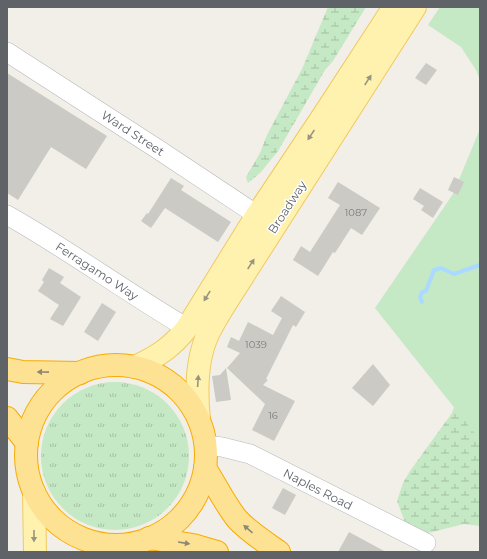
<svg xmlns="http://www.w3.org/2000/svg" width="487" height="559" font-family="Montserrat,sans-serif">
<defs>
<pattern id="grass-tufts" width="24" height="20" patternUnits="userSpaceOnUse"><rect width="24" height="20" fill="#c5e8c5"/><path d="M3 7l-1-3M5 7V3M7 7l1-3M15 17l-1-3M17 17v-4M19 17l1-3" fill="none" stroke="#a3c0a4"/></pattern>
<pattern id="wetland-marsh" width="20" height="14" patternUnits="userSpaceOnUse"><rect width="20" height="14" fill="#c5e8c5"/><path d="M1 5h8M5 5V1M11 12h8M15 12V8" fill="none" stroke="#a3c0a4"/></pattern>
</defs>
<rect width="100%" height="100%" fill="#f1efe8"/>
<circle fill="url(#grass-tufts)" cx="115" cy="456" r="74"/>
<g fill="url(#wetland-marsh)">
<path d="M328,7h38l-33,54 -8,9 -47,81 -17,21 -13,11 -2,-6 14,-24 7,-18 35,-66z"/>
<path d="M480,163v363l-16,-2 -36,9h-12l-10,-8 -9,-24 6,-18 7,-12 42,-58 12,-35z"/>
</g>
<g fill="#c5e8c5">
<path d="M440,7h40v73l-4,-10 -15,-23 -33,-22z"/>
<path d="M480,129v311l-105,-132 78,-114z"/>
</g>
<g fill="none" stroke-linecap="round" stroke-linejoin="round">
<path stroke="#aadaff" stroke-width="4" d="M422,302l-2,-5 2,-5 4,-1 8,-21 7,-2 13,6 26,-9"/>
</g>
<g fill="#cccac5">
<path d="M426,63l11,7 -11,15 -11,-7z"/>
<path d="M7,73l100,63 -21,33 -35,-22 -33,53 -11,-7z"/>
<path d="M454,177l10,5 -6,13 -10,-5z"/>
<path d="M171,178l13,8 -3,4 50,32 -13,20 -53,-34 -14,20 -10,-7 6,-8 1,1z"/>
<path d="M338,182l42,26 -18,27 -11,-7 -16,25 -2,-1 -15,24 -25,-16 8,-14 9,6 30,-47 -12,-7z"/>
<path d="M420,188l23,14 -10,16 -12,-8 3,-4 -11,-7z"/>
<path d="M49,268l15,9 -4,6 21,14 -18,29 -13,-7 9,-14 -21,-14 6,-9 -2,-2z"/>
<path d="M281,296l24,16 -9,15 -3,-2 -27,54 2,1 -5,5 32,16 -21,40 -22,-11 13,-26 -38,-36 13,-15 -13,-6 4,-10 8,4 9,-19 25,13 9,-17 -11,-7z"/>
<path d="M102,303l14,9 -18,29 -14,-9z"/>
<path d="M373,364l17,21 -17,21 -21,-18z"/>
<path d="M226,368l5,32 -15,2 -4,-26 8,-1z"/>
<path d="M283,488l13,7 -11,20 -13,-7z"/>
<path d="M349,532l37,20h-48z"/>
</g>
<g fill="none" stroke-linecap="round" stroke-linejoin="round">
<defs>
<g id="minor">
<path d="M7,52l152,98 98,65"/>
<path d="M7,215c62,35 119,77 180,113"/>
<path d="M206,445l16,2 28,7 176,89"/>
</g>
<g id="major">
<path d="M135,367c23,-11 36,-19 52,-39l70,-113 68,-102 69,-106"/>
<path d="M199,420c-3,-29 -3,-62 10,-88 8,-16 18,-31 27,-45l179,-280"/>
<path d="M34,492l1,60"/>
<path d="M96,552l22,-7"/>
</g>
<g id="highway">
<circle cx="116" cy="455" r="90"/>
<path d="M7,369l16,3 57,1"/>
<path d="M7,418l20,25"/>
<path d="M205,468c11,17 20,36 32,51 12,13 28,23 42,33"/>
<path d="M149,538l44,7 24,7"/>
</g>
</defs>
<use href="#minor" stroke="#b5b8bc" stroke-width="20"/>
<use href="#major" stroke="#f2c960" stroke-width="24"/>
<use href="#highway" stroke="#f9ab00" stroke-width="24"/>
<use href="#minor" stroke="#fff" stroke-width="19"/>
<use href="#major" stroke="#fff2af" stroke-width="22"/>
<use href="#highway" stroke="#fde293" stroke-width="22"/>
</g>
<defs><path id="oneway-solid" d="M-6-.8H1V-3.2L6.5 0L1 3.2V.8H-6Z"/></defs>
<g fill="#979581">
<use href="#oneway-solid" transform="translate(368 80) rotate(-57)"/>
<use href="#oneway-solid" transform="translate(311 135) rotate(124)"/>
<use href="#oneway-solid" transform="translate(251 264) rotate(-57)"/>
<use href="#oneway-solid" transform="translate(207 296) rotate(122)"/>
<use href="#oneway-solid" transform="translate(198 381) rotate(-86)"/>
<use href="#oneway-solid" transform="translate(34 536) rotate(90)"/>
</g>
<g fill="#8e8975">
<use href="#oneway-solid" transform="translate(43 372) rotate(-179)"/>
<use href="#oneway-solid" transform="translate(248 529) rotate(-139)"/>
<use href="#oneway-solid" transform="translate(184 543) rotate(9)"/>
</g>
<g text-anchor="middle" dominant-baseline="central" stroke-width="3" stroke-linejoin="round" paint-order="stroke">
<g font-size="10" fill="#7a7d7f">
<text x="356" y="212">1087</text>
<text x="256" y="344">1039</text>
<text x="273" y="415">16</text>
</g>
<g font-size="12" fill="#5f6368" stroke="#fff">
<text transform="translate(133 133) rotate(33)">Ward Street</text>
<text transform="translate(287 207) rotate(-57)">Broadway</text>
<text transform="translate(97 271) rotate(33)">Ferragamo Way</text>
<text transform="translate(318 489) rotate(27)">Naples Road</text>
</g>
</g>
<rect width="487" height="559" fill="none" stroke="#5f6368" stroke-width="16"/>
</svg>
